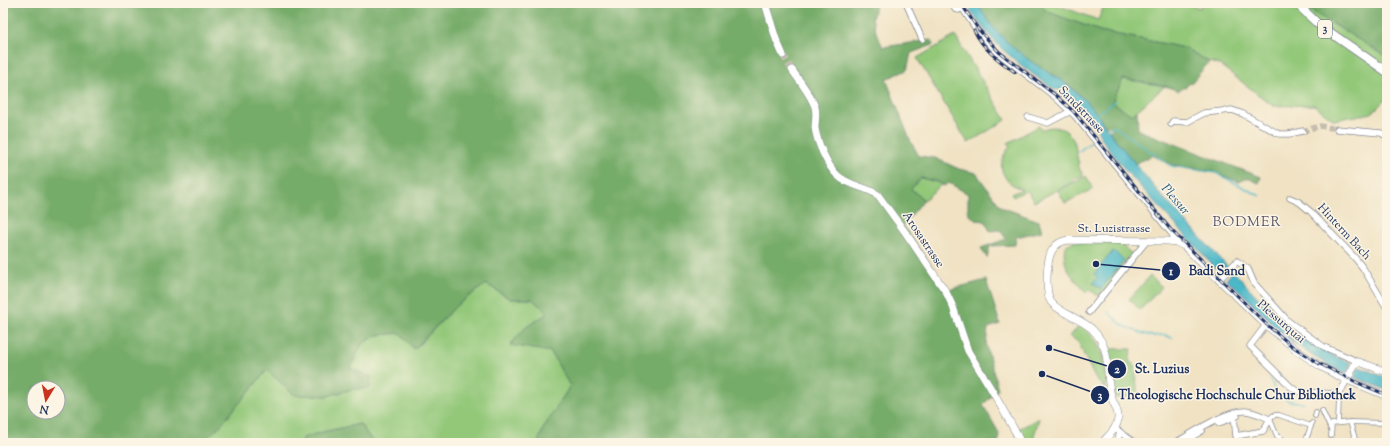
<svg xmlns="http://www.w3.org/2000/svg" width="1390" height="446" font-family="'Sorts Mill Goudy',serif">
<rect width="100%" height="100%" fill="#fcf5e5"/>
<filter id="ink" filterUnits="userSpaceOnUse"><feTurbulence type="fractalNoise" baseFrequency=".025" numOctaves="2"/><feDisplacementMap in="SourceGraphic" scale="8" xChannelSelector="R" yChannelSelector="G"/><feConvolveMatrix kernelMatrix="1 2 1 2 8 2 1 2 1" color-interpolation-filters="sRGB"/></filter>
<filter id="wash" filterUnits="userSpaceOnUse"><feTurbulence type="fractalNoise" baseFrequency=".012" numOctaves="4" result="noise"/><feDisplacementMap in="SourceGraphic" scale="16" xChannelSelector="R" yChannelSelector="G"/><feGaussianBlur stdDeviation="0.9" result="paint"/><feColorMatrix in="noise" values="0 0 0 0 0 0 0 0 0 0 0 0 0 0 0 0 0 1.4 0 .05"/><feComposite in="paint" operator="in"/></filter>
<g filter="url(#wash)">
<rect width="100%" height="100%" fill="#f0e2c3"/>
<g fill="#93c879" stroke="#577c6c">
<path d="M1037,3h21l-1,2 41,15 7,-17h81l14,5 2,-5h100l3,4 82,50v41l-15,15 -38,7 -20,-15 -41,1 -53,-41 -11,-3 -24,-14 -85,-17 -52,-19z"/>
<path d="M955,36l51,84 -38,23 -51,-85z"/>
<path d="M1123,79l42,7 -33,29 -20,-13z"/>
<path d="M1039,126l2,4c14,-7 30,-1 34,15 2,7 1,11 4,18l-2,1 6,11 -10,5v2l-39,20 -7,-12 -14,7 -2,-3 11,-5c-20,-6 -28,-26 -12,-42l-2,-4z"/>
<path d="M1086,176l7,13 -28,14 -7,-12z"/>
<path d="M921,178l21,6 -18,16 -13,-11z"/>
<path d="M1072,242h46l15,13 -31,39h-3l-1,2 -8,-6 -4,2c-13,-15 -25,-24 -21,-46z"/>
<path d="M1150,276l12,11 -22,23 -11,-11z"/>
<path d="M486,284l24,15h22l16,14 -23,15 26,24 19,34 -27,43 -5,14h-167l1,-2 -12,-17 -38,8 -19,6 -4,5h-98l20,-18 46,-55 60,26 26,-7 17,-1 -21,-20 12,-24 16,-9 24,-2 14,16 42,-44z"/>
<path d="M1080,325c23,17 23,32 27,59h-2v4h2v4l-13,-16 -16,-34 -8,-6z"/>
<path d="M1108,349h24l-3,13 5,2 1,2 3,31 -23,1 -1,-10 -1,-1 -1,-21z"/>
<path d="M1039,418l-5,18 1,7h-14l-6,-12z"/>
</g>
<g fill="#76ac69" stroke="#486e64" fill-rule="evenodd">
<path d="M3,3h874l-5,15 5,17 6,12 48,-7 2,5 -22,8 -4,17 -21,9 24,61 9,16 16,2 24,11 17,4 25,34 38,14 3,10 -26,6 -1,8 -25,1 -3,12 -6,-10 25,-9 -6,-9 -10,1 -5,-10 -9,-1 -8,-6v-20l-19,-11 -5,3 -6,-4 -17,-4 -10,11 13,11 -21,25 44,65 39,-10 14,44 -12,4 -2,17 12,44 -15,16 16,28 -1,10h-460l5,-14 27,-43 -19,-34 -41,-7 15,-17 23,-15 -16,-14h-21l-25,-15 -29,21 -43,44 -14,-16 -23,2 -15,9 -12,24 21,9 -1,11 -17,1 -26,7 -33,-1 -27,-25 -46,55 -20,18h-198zM34,388h24v24h-24z"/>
<path d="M976,3h61l11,9 52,19 85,17 24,14 -17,20 -13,9 -14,-5 -42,-7 -11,23 20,13 5,-4 1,19 123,47 -2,6 -11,-5 -9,4 -25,-10 -41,-7 -21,-10 -17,9 -26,-33 4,-2 -4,-4 -3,2c-13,-19 -28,-37 -49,-50 -13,-8 -27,-15 -39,-25 -17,-13 -30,-30 -42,-49z"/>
<path d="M1302,3h85v54l-82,-50z"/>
<path d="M360,424l12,17 -1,2h-72l4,-5 19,-6z"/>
</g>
<g fill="#4bb8c7" stroke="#337492">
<path d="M966,3h10l17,24 19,20 21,16 31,19 23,20 10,12 9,14 53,65 69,74 -7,7 -95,-103 -25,-33 -10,-21 -18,-19 -15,-9 -3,1c-39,-28 -64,-45 -89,-87z"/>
<path d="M1113,251l11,9 -23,29 -8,-6 5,-6 -4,-3z"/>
<path d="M1233,271c37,39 66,74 118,92l-4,10c-7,-2 -15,-6 -22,-10 -38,-20 -68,-53 -99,-83z"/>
<path d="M1359,367l28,11v12l-33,-13z"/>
</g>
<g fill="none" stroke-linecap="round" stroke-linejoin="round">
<g stroke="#4bb8c7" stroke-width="1.5">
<path d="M1096,115l19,-14"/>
<path d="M1106,130l5,-3h4l56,39 45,7 44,23"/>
<path d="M1078,152l14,-11"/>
<path d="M1108,312l13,12 7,4 23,8 14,-1 7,3"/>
<path d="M1270,379l6,14"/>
<path d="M1281,397l9,4 13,2"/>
</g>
</g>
</g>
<g filter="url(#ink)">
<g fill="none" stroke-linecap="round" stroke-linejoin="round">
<path stroke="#c5beaf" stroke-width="5.5" stroke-dasharray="5.5 3" stroke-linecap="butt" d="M1303,131l17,-5 17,3"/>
<path stroke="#c5beaf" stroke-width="7" stroke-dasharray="7 3.5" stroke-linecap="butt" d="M783,55l9,15"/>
<defs>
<g id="pedestrian">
<path d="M1322,410l9,20"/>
<path d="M1315,416l1,-4"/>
<path d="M1350,422l4,13 2,8"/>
<path d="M1338,423l1,-26"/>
<path d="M1236,436v7"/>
<path d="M1331,436l1,-12 18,-2 37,1"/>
<path d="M1306,440l7,3"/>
<path d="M1125,441l3,2"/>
<path d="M1183,443l20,-12"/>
<path d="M1289,443l-12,-7 -7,-17c2,-4 5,-5 9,-4l32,11"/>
<path d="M1305,443l7,-20"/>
<path d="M1329,443v-1"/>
</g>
<g id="minor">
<path d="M906,3l16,36"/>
<path d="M952,3l3,6 4,1 3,-2"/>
<path d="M959,3l17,26 22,24 56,43 21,20 97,118 4,8"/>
<path d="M1028,117l20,6 23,-12"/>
<path d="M1171,124l2,-3 14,1 17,-9 28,-3 11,4 36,20h10l14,-3"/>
<path d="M1337,129l44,4 6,3"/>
<path d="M1290,198l9,4 12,10 44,46 8,10 24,40"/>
<path d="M1219,280l18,-19 11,8 6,14 34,38 36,26 35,15"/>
<path d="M1089,312l56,-69v-3"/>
<path d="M1266,325l-16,21 41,41c9,8 20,5 31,6 6,0 11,1 17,2"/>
<path d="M1339,397l1,-5 7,-12"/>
<path d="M1219,423l18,-7"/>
<path d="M1114,428l21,15"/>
<path d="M1117,443l3,-11"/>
<path d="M1175,443c18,-10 51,-33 71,-32 8,1 16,5 24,8l-7,12 -27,5 -2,-20"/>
</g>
<g id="secondary">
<path d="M765,3l11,36 7,16"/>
<path d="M792,70c7,10 19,25 23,37 2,7 0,14 0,21 2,14 12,37 22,47 11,11 28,11 41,20l27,37 41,60 7,15 15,44 22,36 25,44 6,12"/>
<path d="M1347,380l8,-16 4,-2 28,10"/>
<path d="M1102,443c6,-7 16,-15 16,-25 1,-9 -6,-15 -7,-23 -7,-26 3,-43 -19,-66 -12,-11 -33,-16 -41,-27 -6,-9 -5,-44 2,-53 3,-5 9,-8 15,-9l100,1 8,1 8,4 82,79 33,27 21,14 20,11 47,19"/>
</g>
<path id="primary" d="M1296,3l22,21 69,48"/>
</defs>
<use href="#pedestrian" stroke="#868890" stroke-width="5.5"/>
<use href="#minor" stroke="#868890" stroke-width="7"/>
<use href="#secondary" stroke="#868890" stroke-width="8"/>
<use href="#primary" stroke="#868890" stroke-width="10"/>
<use href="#pedestrian" stroke="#fff" stroke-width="4"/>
<use href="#minor" stroke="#fff" stroke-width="5.5"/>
<use href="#secondary" stroke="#fff" stroke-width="7"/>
<use href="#primary" stroke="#fff" stroke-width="8"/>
<defs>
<g id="rail">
<path d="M962,5l16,24 21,23 55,42 20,18 96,117 96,95 26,22 26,17 38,19 31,13"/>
<path d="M974,30c9,19 24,30 41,42"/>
</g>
</defs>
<use href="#rail" stroke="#1b2f5e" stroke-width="3"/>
<use href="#rail" stroke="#fcf5e5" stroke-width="1.5" stroke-dasharray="4.5" stroke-linecap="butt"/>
</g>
</g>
<g text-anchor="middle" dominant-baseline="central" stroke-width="3" stroke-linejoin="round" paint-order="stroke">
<rect fill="#fcf5e5" stroke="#5e6a86" stroke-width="1" x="1318" y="20" width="14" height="18" rx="3"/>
<g font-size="11" font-weight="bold" fill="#1b2f5e">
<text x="1325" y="29">3</text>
</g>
<g font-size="12" fill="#1b2f5e" stroke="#fcf5e5">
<text transform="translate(1081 110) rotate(46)">Sandstrasse</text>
<text x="1114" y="229">St. Luzistrasse</text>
<text transform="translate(1344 232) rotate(47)">Hinterm Bach</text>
<text transform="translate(923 240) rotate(56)">Arosastrasse</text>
<text transform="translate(1281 322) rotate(41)">Plessurquai</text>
</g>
<g font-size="13" font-style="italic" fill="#29587e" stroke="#fcf5e5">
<text transform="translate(1175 200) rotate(49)">Plessur</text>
</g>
<g font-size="14" letter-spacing="1" fill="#5c596c" stroke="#fcf5e5">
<text x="1247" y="223">BODMER</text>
</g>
</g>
<path fill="none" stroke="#1b2f5e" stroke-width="1.5" d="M1096 264L1171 271M1049 348L1117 369M1042 374L1100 395"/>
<g fill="#1b2f5e" stroke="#fcf5e5" stroke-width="1.5">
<circle cx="1096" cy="264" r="4"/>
<circle cx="1049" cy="348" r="4"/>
<circle cx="1042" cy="374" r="4"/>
<circle cx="1171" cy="271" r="10"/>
<circle cx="1117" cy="369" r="10"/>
<circle cx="1100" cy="395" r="10"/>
</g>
<g font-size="12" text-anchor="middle" font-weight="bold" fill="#fff">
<text x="1171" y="275">1</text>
<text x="1117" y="373">2</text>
<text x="1100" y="399">3</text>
</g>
<g font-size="13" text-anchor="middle" font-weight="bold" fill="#1b2f5e" stroke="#fcf5e5" stroke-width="3" stroke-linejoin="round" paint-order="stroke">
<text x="1217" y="275">Badi Sand</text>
<text x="1162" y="373">St. Luzius</text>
<text x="1237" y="399">Theologische Hochschule Chur Bibliothek</text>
</g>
<rect width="1390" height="446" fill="none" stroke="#fcf5e5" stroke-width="16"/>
<g transform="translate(46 400) rotate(190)"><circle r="19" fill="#fcf5e5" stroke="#a2a6af"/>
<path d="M0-3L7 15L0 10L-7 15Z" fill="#c8321e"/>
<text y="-6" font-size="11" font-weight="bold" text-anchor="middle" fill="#1b2f5e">N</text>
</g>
</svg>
